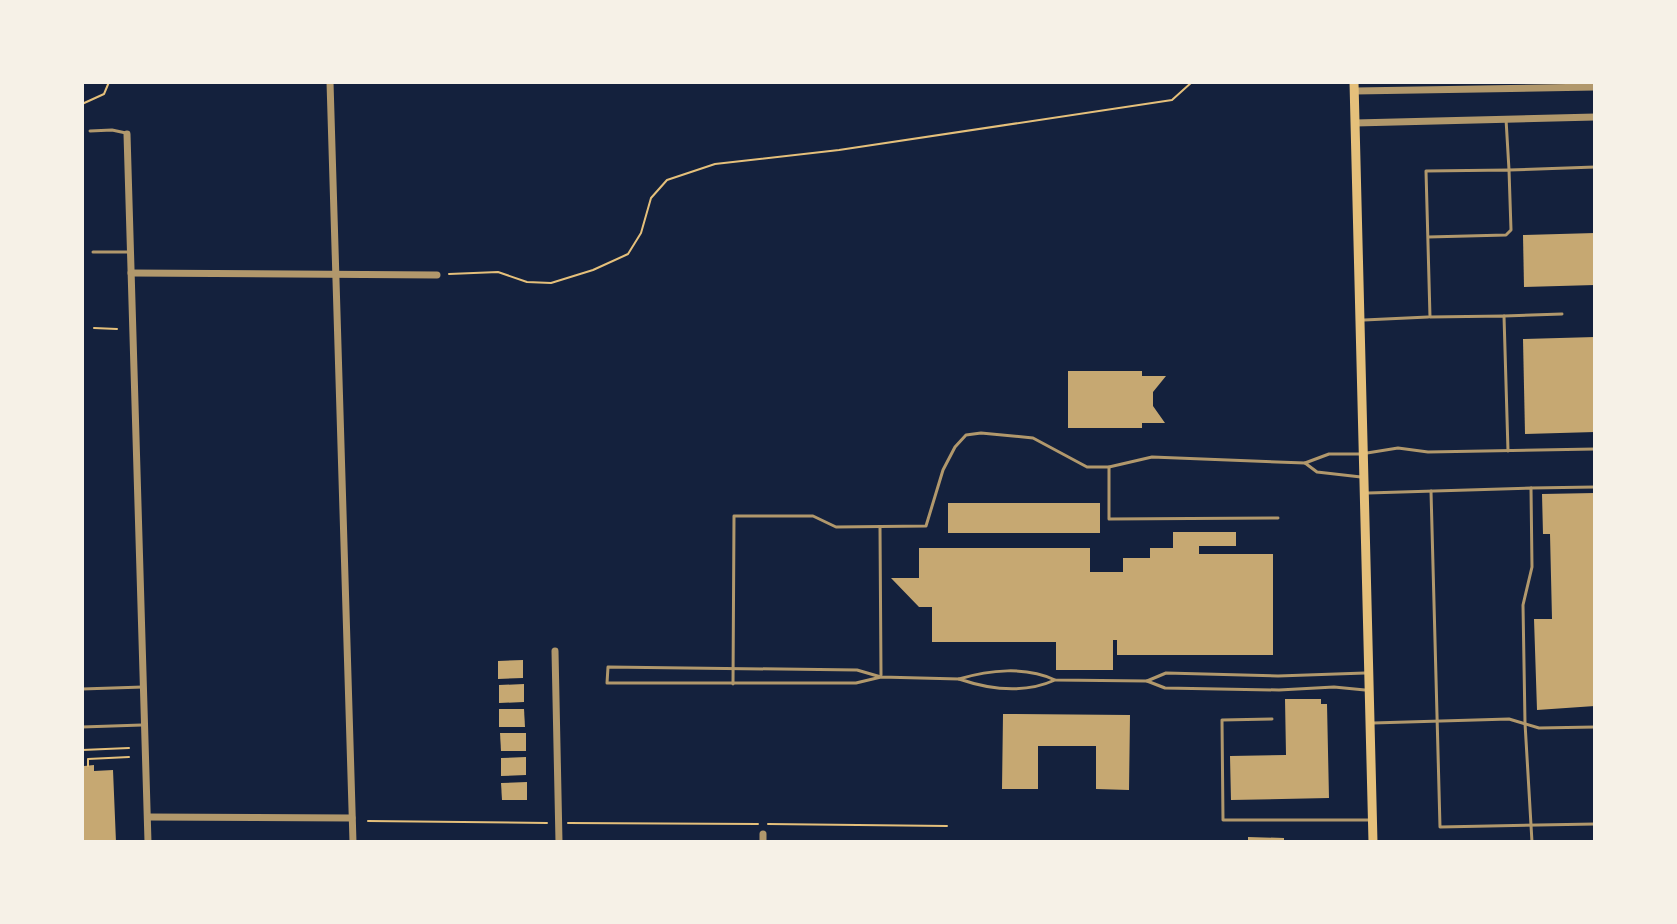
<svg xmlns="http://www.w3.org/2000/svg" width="1677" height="924" font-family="Lato,sans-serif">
<rect width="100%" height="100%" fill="#14213d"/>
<g fill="#c6a872">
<path d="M1595,233v52l-71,2 -1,-52z"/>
<path d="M1595,337v95l-70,2 -2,-95z"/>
<path d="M1068,371h74v5h24l-13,16v14l12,17h-23v5h-74z"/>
<path d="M1595,493v213l-58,4 -3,-91h18l-2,-85h-7l-1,-40z"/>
<rect x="948" y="503" width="152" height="30"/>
<path d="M1173,532h63v14h-37v8h74v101h-156v-15h-4v30h-57v-28h-124v-35h-13l-28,-29h28v-30h171v24h33v-14h27v-10h23z"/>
<path d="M523,660v18l-25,1v-18z"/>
<path d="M524,684v18l-25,1v-18z"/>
<path d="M1285,699h36v5h6l2,94 -98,2 -1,-44 56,-1z"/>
<path d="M499,709h25l1,18h-26z"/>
<path d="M1003,714l127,1 -1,75 -33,-1v-43h-58v43h-36z"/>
<path d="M500,733h26v18h-25z"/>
<path d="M526,757v18l-25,1v-18z"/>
<path d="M94,765v6l19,-1 3,72h-34v-70l2,-6z"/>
<path d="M527,782v18h-25l-1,-17z"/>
<path d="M1248,837l36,1v4h-36z"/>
</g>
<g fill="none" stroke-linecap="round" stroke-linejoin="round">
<g stroke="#e5c07b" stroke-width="2">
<path d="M82,104l22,-10 5,-12"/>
<path d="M449,274l49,-2 29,10 24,1 42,-13 35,-16 13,-21 10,-35 16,-18 48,-16 124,-14 333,-50 20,-18"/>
<path d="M94,328l23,1"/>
<path d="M82,750l47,-2"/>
<path d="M88,766v-7l41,-2"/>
<path d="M368,821l179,2"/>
<path d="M568,823l190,1"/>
<path d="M768,824l179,2"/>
</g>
<g stroke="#b1986c" stroke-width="3">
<path d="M1506,119l3,51 86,-3"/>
<path d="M90,131l22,-1 14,3"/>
<path d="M1428,237l78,-2 5,-5 -2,-60 -83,1 4,146 74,-1 4,135"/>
<path d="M93,252h36"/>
<path d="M1504,316l58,-2"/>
<path d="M1364,320l64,-3"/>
<path d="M1367,453l31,-5 30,4 167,-3"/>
<path d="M1360,454h-31l-24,9 12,9 44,5"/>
<path d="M1109,467v52l169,-1"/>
<path d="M1531,488l64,-1"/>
<path d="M1431,491l9,336 155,-3"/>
<path d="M1368,493l163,-5 1,79 -9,38 2,118 7,119"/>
<path d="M880,527l1,148"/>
<path d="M881,677l-25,6h-249l1,-16 249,3 24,7 78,2"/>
<path d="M1055,680c-31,14 -64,10 -96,-1 30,-9 67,-13 96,1l92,1 18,7 114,2 55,-3 31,3"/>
<path d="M1147,681l19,-8 112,3 87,-3"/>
<path d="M733,684l1,-168h79l23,11 90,-1 17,-56 12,-23 11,-12 15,-2 52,5 54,29h22l43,-10 153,6"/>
<path d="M82,689l61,-2"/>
<path d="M1272,719l-50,1 1,100h146"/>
<path d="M1373,723l136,-4 30,9 56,-1"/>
<path d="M82,727l60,-2"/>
</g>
<g stroke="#b1986c" stroke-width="7">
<path d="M330,82l23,760"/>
<path d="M1355,91l240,-4"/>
<path d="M1355,123l240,-6"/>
<path d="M127,134l21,708"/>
<path d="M131,273l306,2"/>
<path d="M555,651l4,191"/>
<path d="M148,817l204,1"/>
<path d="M763,834v8"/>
</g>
<path stroke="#e5c07b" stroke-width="9" d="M1354,82l19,760"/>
</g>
<rect width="1677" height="924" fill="none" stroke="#f6f1e7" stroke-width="168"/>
</svg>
